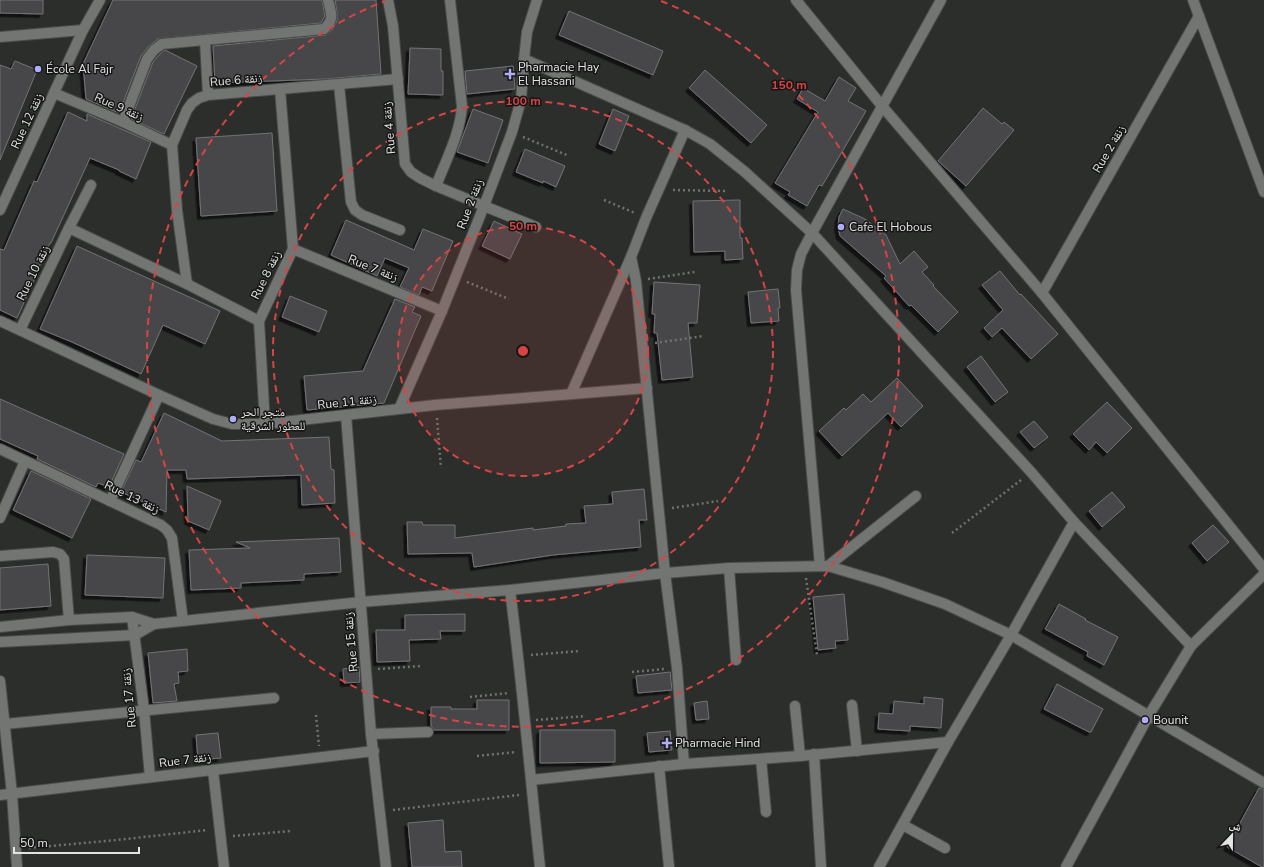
<svg xmlns="http://www.w3.org/2000/svg" width="1264" height="867" font-family="'Nunito Sans','Noto Naskh Arabic',sans-serif">
<defs>
<filter id="shadow"><feDropShadow dx="-3.5" dy="3.5" stdDeviation="0" flood-color="#0009"/></filter>
</defs>
<rect width="100%" height="100%" fill="#2c2e2c"/>
<g fill="#47474a" stroke="#737376" filter="url(#shadow)">
<path d="M0,0h43v14l-43,-1z"/>
<path d="M113,0h209l3,16 -4,7 -163,16 -9,7 -8,10 -22,57 -33,-14 -3,-35z"/>
<path d="M335,0h41l5,74 -55,5 -111,4 -2,-37 112,-11 7,-5 5,-9v-9z"/>
<path d="M569,11l94,40 -10,24 -94,-40z"/>
<path d="M410,48l31,1v22h2v24l-35,-1z"/>
<path d="M165,50l32,16 -33,68 -33,-15 22,-57 6,-7z"/>
<path d="M15,61l22,9 -37,90v-95l11,4z"/>
<path d="M513,66l2,23 -48,5 -2,-23z"/>
<path d="M705,70l62,55 -16,18 -62,-55z"/>
<path d="M839,77l17,11 -8,13 18,10 -44,75 -3,-1 -12,21 -19,-11 2,-3 -15,-9 43,-71 -21,-13 6,-11 22,13z"/>
<path d="M983,108l19,16 2,-2 10,8 -48,56 -28,-25z"/>
<path d="M473,109l30,11 -15,43 -31,-11z"/>
<path d="M613,109l16,7 -14,35 -16,-7z"/>
<path d="M68,112l19,9v-7l64,28 -15,37 -17,-8v-1l-29,-12 -39,85h-1l-11,24h1l-23,51 -17,-8v-61l4,1 30,-69 3,1z"/>
<path d="M272,133l5,78 -76,5 -5,-78z"/>
<path d="M525,149l40,17 -9,21 -13,-6v2l-27,-11z"/>
<path d="M740,200v38h2l1,21 -18,1v-9l-31,1 -1,-51z"/>
<path d="M843,209l22,10 21,16 14,29 14,-13 14,16 -6,5 12,13 -1,1 25,26 -20,20 -27,-27 -2,1 -25,-28 2,-2 -46,-40 -2,-9 1,-10z"/>
<path d="M346,220l68,30 9,-21 30,12 -21,50 -10,-4 -3,8 -19,-8 9,-19 -24,-10 -8,18 -46,-21z"/>
<path d="M494,221l28,13 -12,25 -28,-13z"/>
<path d="M77,246l143,65 -15,33 -42,-19 -22,49 -69,-32 -32,-13z"/>
<path d="M1000,271l20,24 1,-1 37,40 -27,25 -29,-31 -10,9 -8,-9 19,-18 -21,-25z"/>
<path d="M654,282l46,3 -3,38h-9l5,54 -31,3 -5,-47h-3l1,-19h-3z"/>
<path d="M778,289l2,19h-2l1,13 -28,2 -3,-31z"/>
<path d="M290,296l37,15 -8,21 -37,-15z"/>
<path d="M395,299l20,8 -3,5 9,4 -37,87 -77,7 -3,-34 59,-5z"/>
<path d="M981,356l27,36 -13,10 -28,-35z"/>
<path d="M897,378l26,28 -22,21 -13,-14 -46,43 -23,-25 25,-23 2,2 17,-16 8,8z"/>
<path d="M0,399l124,55 -15,33 -11,-4 -2,4 -59,-28 1,-3 -38,-17z"/>
<path d="M1107,402l25,26 -25,25 -11,-11 -7,8 -16,-16z"/>
<path d="M164,413l58,28 107,-4 2,32 3,1 1,33 -33,2 -1,-30 -114,4 -1,-9h-19l-1,42 -45,-20 15,-32 5,2z"/>
<path d="M1034,421l14,16 -14,11 -14,-16z"/>
<path d="M31,471l60,28 -19,39 -59,-28z"/>
<path d="M187,486l34,15 -12,29 -21,-9z"/>
<path d="M644,489l3,31h-8l2,27 -88,8 -79,12 -2,-14 -64,1 -1,-32h15l1,3h32v13l78,-10v2l33,-4v-2l20,-1 -2,-17 29,-2 -1,-12z"/>
<path d="M1112,492l13,15 -23,20 -13,-16z"/>
<path d="M1213,525l16,17 -22,19 -15,-18z"/>
<path d="M339,538l2,34 -37,2v6l-63,3v5l-50,2 -2,-40 61,-2 -14,-6z"/>
<path d="M87,555l78,3 -2,40 -78,-3z"/>
<path d="M48,564l3,42 -51,4v-42z"/>
<path d="M844,594l4,46 -13,1 1,7 -18,2 -5,-53z"/>
<path d="M1059,604l27,15 -1,1 33,17 -14,28 -17,-9 1,-4 -43,-23z"/>
<path d="M465,614v17h-25l1,8 -32,1 1,21 -33,1 -1,-32h29v-15z"/>
<path d="M187,649l1,22 -10,1 1,11 -5,1 3,17 -24,2 -5,-50z"/>
<path d="M359,667l1,15 -16,1 -1,-14z"/>
<path d="M670,672l2,18 -34,3 -2,-17z"/>
<path d="M1057,684l46,25 -12,23h-2l-45,-23z"/>
<path d="M924,697l19,2 -2,29 -31,-2v5l-32,-2 1,-16 14,1 1,-13 30,3z"/>
<path d="M477,700h32v30h-75l-3,-4v-19h20v2h26z"/>
<path d="M707,701l2,18 -13,1 -2,-17z"/>
<path d="M540,730h75v32l-75,1z"/>
<path d="M670,731l2,19 -23,2 -2,-19z"/>
<path d="M218,733l3,25 -23,2 -2,-25z"/>
<path d="M1259,788l5,1v78h-2l-35,-20z"/>
<path d="M443,820l2,32 16,-1 1,16h-50l-4,-44z"/>
</g>
<g fill="none" stroke-linecap="round" stroke-linejoin="round">
<defs>
<g id="pedestrian">
<path d="M484,206l52,21"/>
<path d="M1074,522l117,124"/>
<path d="M729,568l7,92"/>
<path d="M852,705l5,46"/>
<path d="M795,706l5,50"/>
<path d="M5,724l269,-26"/>
<path d="M371,734l57,-2"/>
<path d="M761,759l5,53"/>
<path d="M903,825l42,23"/>
</g>
<g id="minor">
<path d="M388,0l5,26 12,138 6,8 9,6 16,8 48,20"/>
<path d="M796,0l86,106 160,187 222,276"/>
<path d="M1193,0l71,192"/>
<path d="M0,37l83,-7"/>
<path d="M205,41l3,54"/>
<path d="M524,59l161,71 25,14 35,28 67,61 219,239 43,50 -63,113 -63,107 -69,125"/>
<path d="M339,85l12,117 4,8 7,5 38,15"/>
<path d="M54,93l69,29 49,23"/>
<path d="M123,122l24,-63 7,-9 8,-6 162,-15c11,-10 7,-16 4,-29"/>
<path d="M436,186c10,-26 24,-52 26,-80l-12,-106"/>
<path d="M0,210l83,-180 17,-30"/>
<path d="M69,228l118,56 72,37"/>
<path d="M293,249l149,62"/>
<path d="M631,257l5,24 29,292 12,95 7,96"/>
<path d="M187,284l-10,-74 -5,-65 15,-35 5,-7 7,-5 9,-3 190,-16"/>
<path d="M1042,293l157,-277"/>
<path d="M0,321l159,74 54,24 19,5h33l170,-19 212,-17"/>
<path d="M20,330l49,-102 22,-43"/>
<path d="M571,394l60,-137 15,-39 39,-88"/>
<path d="M399,409l43,-98 42,-105 28,-74 9,-32 3,-41 3,-27 10,-32"/>
<path d="M346,415l25,319 15,133"/>
<path d="M265,424l-6,-103 34,-72 -13,-160"/>
<path d="M0,449l161,76 6,5 5,8 11,83"/>
<path d="M110,501l49,-106"/>
<path d="M0,518l25,-57"/>
<path d="M0,556l53,-4 7,2 4,5 5,61"/>
<path d="M820,566l-24,-276 1,-20 4,-16 11,-21 129,-233"/>
<path d="M828,566l88,-70"/>
<path d="M510,590c12,92 20,185 30,277"/>
<path d="M132,617l12,93 6,67"/>
<path d="M0,627l69,-7 63,-3 22,7"/>
<path d="M0,642l135,-7 19,-11 207,-22 149,-12 155,-17 64,-5 99,-2 54,16 63,22 66,31 253,148"/>
<path d="M0,681l12,113 5,73"/>
<path d="M814,754l7,113"/>
<path d="M659,766l10,101"/>
<path d="M213,770l11,97"/>
<path d="M531,780l153,-16 116,-8 148,-14"/>
<path d="M0,795l374,-44"/>
<path d="M1066,867l83,-152 42,-69 73,-72"/>
</g>
</defs>
<use href="#pedestrian" stroke="#4a4c4a" stroke-width="12"/>
<use href="#minor" stroke="#4a4c4a" stroke-width="12"/>
<g stroke="#717270" stroke-width="2.5" stroke-dasharray="2 3" stroke-linecap="butt">
<path d="M523,137l46,19"/>
<path d="M673,190l54,1"/>
<path d="M604,200l31,13"/>
<path d="M648,279l47,-7"/>
<path d="M467,282l42,17"/>
<path d="M655,343l49,-7"/>
<path d="M437,418l4,50"/>
<path d="M672,508l46,-7"/>
<path d="M952,533l69,-53"/>
<path d="M806,578l11,77"/>
<path d="M531,655l49,-4"/>
<path d="M378,669l43,-3"/>
<path d="M632,672l33,-3"/>
<path d="M470,697l39,-4"/>
<path d="M316,715l3,31"/>
<path d="M536,720l50,-4"/>
<path d="M477,756l39,-4"/>
<path d="M393,810l126,-15"/>
<path d="M233,836l57,-5"/>
<path d="M29,848l88,-8 90,-10"/>
</g>
<use href="#pedestrian" stroke="#737572" stroke-width="10"/>
<use href="#minor" stroke="#737572" stroke-width="10"/>
</g>
<circle cx="523" cy="351" r="125" fill="#d84444" fill-opacity=".12"/>
<g fill="none" stroke="#d84444" stroke-width="2" stroke-dasharray="7 5">
<circle cx="523" cy="351" r="125"/>
<circle cx="523" cy="351" r="250"/>
<path d="M661 1A376 376 0 1 1 385 1"/>
</g>
<g fill="#b2adf9" stroke="#151615" stroke-width="1.5">
<circle cx="38" cy="69" r="4"/>
<path d="M508 68h4v4h4v4h-4v4h-4v-4h-4v-4h4z"/>
<circle cx="841" cy="227" r="4"/>
<circle cx="233" cy="419" r="4"/>
<circle cx="1145" cy="720" r="4"/>
<path d="M665 737h4v4h4v4h-4v4h-4v-4h-4v-4h4z"/>
</g>
<g text-anchor="middle" dominant-baseline="central" stroke-width="3" stroke-linejoin="round" paint-order="stroke">
<g font-size="12" fill="#e4e5e3" stroke="#151615" text-anchor="start">
<text x="518" y="67">Pharmacie Hay<tspan x="518" dy="14">El Hassani</tspan></text>
<text x="46" y="69">École Al Fajr</text>
<text x="849" y="227">Cafe El Hobous</text>
<text x="241" y="412">متجر الحر<tspan x="241" dy="14">للعطور الشرقية</tspan></text>
<text x="1153" y="720">Bounit</text>
<text x="675" y="743">Pharmacie Hind</text>
</g>
<g font-size="12" fill="#e4e5e3" stroke="#151615">
<text transform="translate(236 80) rotate(-5)">Rue 6 زنقة</text>
<text transform="translate(119 107) rotate(24)">Rue 9 زنقة</text>
<text transform="translate(27 121) rotate(-65)">Rue 12 زنقة</text>
<text transform="translate(389 128) rotate(-95)">Rue 4 زنقة</text>
<text transform="translate(1109 149) rotate(-60)">Rue 2 زنقة</text>
<text transform="translate(470 204) rotate(-69)">Rue 2 زنقة</text>
<text transform="translate(373 268) rotate(22)">Rue 7 زنقة</text>
<text transform="translate(33 273) rotate(-64)">Rue 10 زنقة</text>
<text transform="translate(266 275) rotate(-64)">Rue 8 زنقة</text>
<text transform="translate(347 402) rotate(-6)">Rue 11 زنقة</text>
<text transform="translate(132 497) rotate(26)">Rue 13 زنقة</text>
<text transform="translate(351 642) rotate(-95)">Rue 15 زنقة</text>
<text transform="translate(129 698) rotate(-96)">Rue 17 زنقة</text>
<text transform="translate(185 760) rotate(-7)">Rue 7 زنقة</text>
</g>
</g>
<circle cx="523" cy="351" r="6" fill="#d84444" stroke="#151615" stroke-width="2"/>
<g font-size="12" text-anchor="middle" font-weight="bold" fill="#d84444" stroke="#151615" stroke-width="3" stroke-linejoin="round" paint-order="stroke">
<text x="789" y="89">150 m</text>
<text x="523" y="105">100 m</text>
<text x="523" y="230">50 m</text>
</g>
<g transform="translate(1232 835) rotate(22)" stroke="#151615" stroke-width="3" paint-order="stroke">
<path d="M0-3L7 15L0 10L-7 15Z" fill="#e4e5e3"/>
<text y="-6" font-size="11" font-weight="bold" text-anchor="middle" fill="#e4e5e3">ش</text>
</g>
<path d="M14 847v6h125v-6" fill="none" stroke="#e4e5e3" stroke-width="2"/>
<text x="20" y="847" font-size="12" fill="#e4e5e3" stroke="#151615" stroke-width="3" paint-order="stroke">50 m</text>
</svg>
